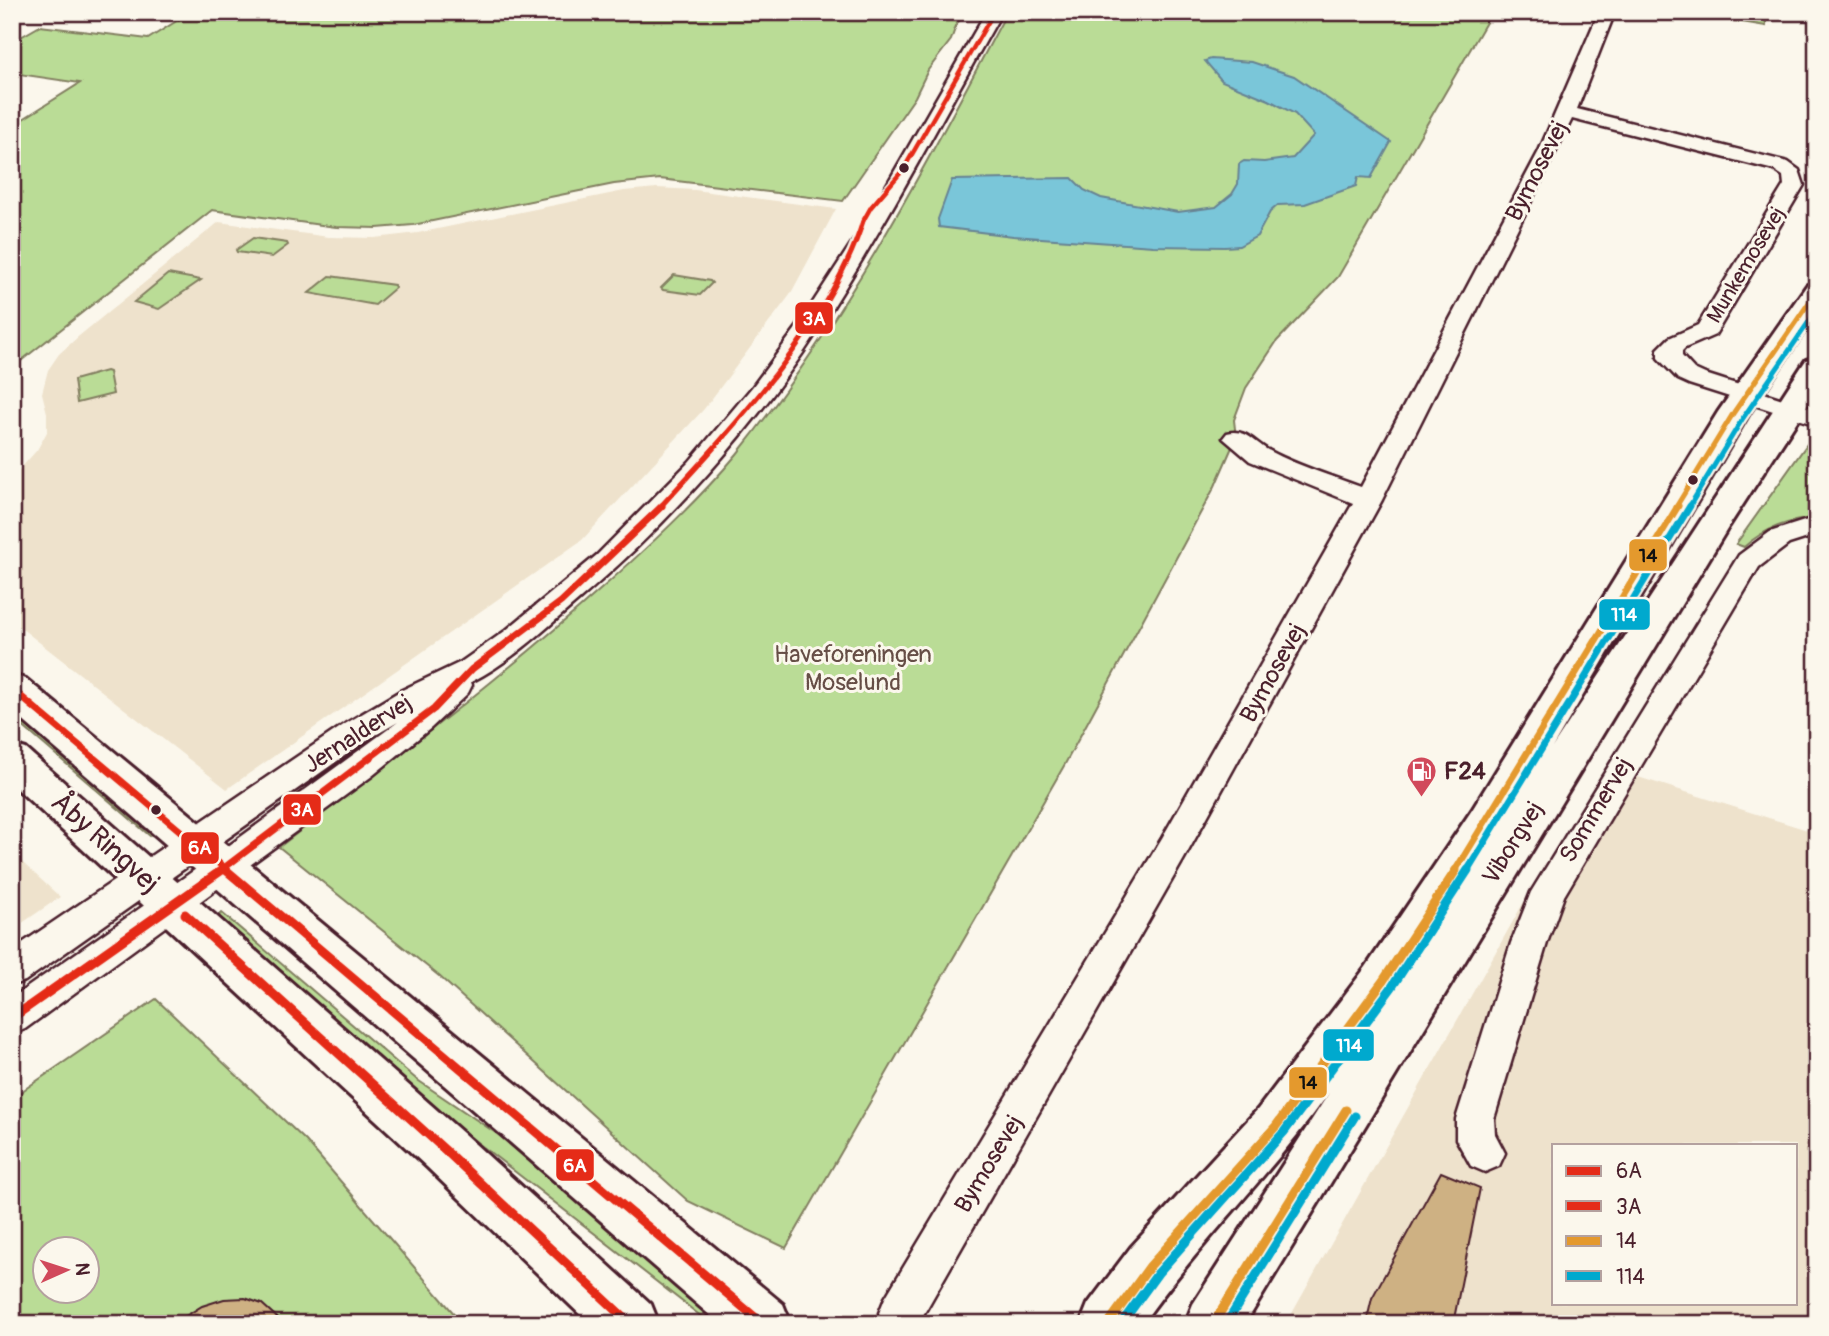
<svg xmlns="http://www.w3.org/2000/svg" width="1829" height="1336" font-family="Pangolin,sans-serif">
<rect width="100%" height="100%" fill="#fbf7ec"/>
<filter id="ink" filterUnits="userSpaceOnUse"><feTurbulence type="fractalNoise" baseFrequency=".0143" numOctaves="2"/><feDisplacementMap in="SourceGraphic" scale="14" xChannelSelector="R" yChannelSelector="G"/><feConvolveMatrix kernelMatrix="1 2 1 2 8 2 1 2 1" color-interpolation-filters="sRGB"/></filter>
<g filter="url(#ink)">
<g fill="#eee2cc" fill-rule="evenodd">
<path d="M657,188l38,2 141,19 -46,86 -86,114 -122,131 -355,249 -215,-168v-143l25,-28 10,-18v-19l-5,-20 6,-23 11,-16 20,-18 140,-114 110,15 45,1 44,-5 206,-42z"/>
<path d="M1606,767l211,66v491h-531l248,-440zM1554,1145h242v158h-242z"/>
<path d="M12,853l48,44 -48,33z"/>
</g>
<g fill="#badc96" stroke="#827e60" stroke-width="2" fill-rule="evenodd">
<path d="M191,12h776l-10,11 -6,17 -23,30 -13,27 -72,104 -183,-22 -46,5 -201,41 -36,3 -41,-1 -124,-17 -200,158v-242l68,-43 -68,-10v-31l28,-16 108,13z"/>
<path d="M1007,12h485l-154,265 -61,64 -31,47 -12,32 2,18 -21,48 -150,278 -279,484 -98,-47 -249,-225 -160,-129c109,-84 219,-166 322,-258 46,-41 96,-87 136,-135 109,-135 189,-289 270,-442z"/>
<path d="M1682,12h84v14z"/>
<path d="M253,238l34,5 1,2 -16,12 -35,-5 -1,-2z"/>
<path d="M168,274l33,6 -42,29 -25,-7z"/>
<path d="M674,275l36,6 2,2 -12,12 -37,-5 -2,-2z"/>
<path d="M330,276l64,9 1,3 -20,17 -66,-12z"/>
<path d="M106,371l3,1 4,22 -36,9 -3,-23z"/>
<path d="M1810,440l7,2v76c-29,2 -52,10 -73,29l-8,-3z"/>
<path d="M12,709l144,123 -6,4 -138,-119z"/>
<path d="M222,913l194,166 130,88 184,157h-19l-305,-237 -189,-170z"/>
<path d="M156,999l150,142 157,183h-451v-226zM46,1248h42v42h-42z"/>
</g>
<path fill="#7ac6d9" stroke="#678393" stroke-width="2" d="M1211,59l41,3 42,14 97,66 -20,36 -13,-1 -2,9 -51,18 -27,1 -8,7 -13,24 -18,10 -14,1 -72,-1 -140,-10 -74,-9 -1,-8 14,-39 120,-2 12,12 17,8 77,14 38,-5 16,-13 6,-10 1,-20 5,-3 20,1 29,-4 21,-23 -19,-21 -26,-14 -47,-19 -17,-20z"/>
<g fill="#ceb183" stroke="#4a1f2b" stroke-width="2">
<path d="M1441,1172l39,16 -27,136h-87l6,-26z"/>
<path d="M245,1298l17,6 22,20h-111l29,-18 22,-7z"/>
</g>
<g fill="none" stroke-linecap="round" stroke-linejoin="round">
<defs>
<g id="minor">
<path d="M986,12h16c-60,106 -117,215 -183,317 -65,100 -149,193 -239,270 -34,29 -69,63 -109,83l1,3 -4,8 -37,35 -59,48 -347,253 -13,5v-36l204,-143 182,-133 -31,18 -342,241 -13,4v-35l333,-226 55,-33 61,-29 44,-31 92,-76 92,-93 64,-76 44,-59 69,-106z"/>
<path d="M1599,12h16l-38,97 211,53 11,8 5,15 -86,145 -3,5 -30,13 -3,3v5l12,13 11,5 112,36v15l-128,-41 -11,-5 -20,-21v-9l11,-11 29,-13 86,-140 -1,-9 -9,-6 -202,-51 -190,381 -197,357 -267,467h-35l-4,-11 6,-15 277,-460 191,-335 -103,-42 -27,-23 4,-5c20,-5 27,10 43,18 28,15 61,25 91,36l178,-336z"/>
<path d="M1817,517v18l-28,9 -30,23 -195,329 -17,47 -53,176 1,15 10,19 -6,13 -14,6 -14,-6 -15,-27v-20l55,-176 20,-51 208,-337 31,-23z"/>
</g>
<g id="major">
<path d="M1817,282v31l-67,99 -198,336 250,-382 4,-6 11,-3v33l-88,136 -484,798h-60l8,-20 136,-211c-58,81 -130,150 -187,231h-62l8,-20 43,-57 127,-138 108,-142 106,-157 246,-398 89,-127z"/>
<path d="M12,675l14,4 757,625 8,20h-71l-708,-613z"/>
<path d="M12,745l14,4 437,384 188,171 8,20h-69l-163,-157 -415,-383z"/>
</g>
</defs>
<use href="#minor" stroke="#4a1f2b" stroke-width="5"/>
<use href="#major" stroke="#4a1f2b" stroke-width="6"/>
<use href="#minor" fill="#fbf7ec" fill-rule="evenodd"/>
<use href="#major" fill="#fbf7ec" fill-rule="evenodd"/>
<defs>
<path id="bus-1-far1" d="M12,689l216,182"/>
<g id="bus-1">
<path d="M226,870l537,454"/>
<path d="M185,914l260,236 186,174"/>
</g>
<path id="bus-2-far3" d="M862,223l9,-16 32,-37 91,-158"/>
<path id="bus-2-far2" d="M660,507c71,-77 172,-185 203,-286"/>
<path id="bus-2-far1" d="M220,871l214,-162 38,-40 89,-67 101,-96"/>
<path id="bus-2" d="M12,1018l210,-148"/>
<path id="bus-3-far2" d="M1676,507l58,-95 83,-121"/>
<path id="bus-3-far1" d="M1455,871l223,-365"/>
<g id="bus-3">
<path d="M1108,1324l42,-58 126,-140 107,-145 73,-111"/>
<path d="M1213,1324l133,-214"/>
</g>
<path id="bus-4-far2" d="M1689,507l54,-89 74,-108"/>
<path id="bus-4-far1" d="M1467,871l223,-365"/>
<g id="bus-4">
<path d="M1121,1324l37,-51 126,-141 108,-145 76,-117"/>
<path d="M1226,1324l129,-208"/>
</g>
</defs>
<use href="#bus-1-far1" stroke="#fbf7ec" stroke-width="12"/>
<use href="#bus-1" stroke="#fbf7ec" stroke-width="14"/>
<use href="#bus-2-far3" stroke="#fbf7ec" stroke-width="8"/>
<use href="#bus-2-far2" stroke="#fbf7ec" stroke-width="10"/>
<use href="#bus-2-far1" stroke="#fbf7ec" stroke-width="12"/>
<use href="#bus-2" stroke="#fbf7ec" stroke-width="14"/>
<use href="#bus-3-far2" stroke="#fbf7ec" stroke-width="10"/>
<use href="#bus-3-far1" stroke="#fbf7ec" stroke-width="12"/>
<use href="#bus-3" stroke="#fbf7ec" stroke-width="14"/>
<use href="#bus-4-far2" stroke="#fbf7ec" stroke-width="10"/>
<use href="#bus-4-far1" stroke="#fbf7ec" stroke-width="12"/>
<use href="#bus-4" stroke="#fbf7ec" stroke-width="14"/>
<use href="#bus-1-far1" stroke="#e52b18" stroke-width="7"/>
<use href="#bus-1" stroke="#e52b18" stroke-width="9"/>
<use href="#bus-2-far3" stroke="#e52b18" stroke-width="4.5"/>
<use href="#bus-2-far2" stroke="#e52b18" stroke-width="5"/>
<use href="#bus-2-far1" stroke="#e52b18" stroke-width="7"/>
<use href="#bus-2" stroke="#e52b18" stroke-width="9"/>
<use href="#bus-3-far2" stroke="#e4992d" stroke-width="5"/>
<use href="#bus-3-far1" stroke="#e4992d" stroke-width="7"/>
<use href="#bus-3" stroke="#e4992d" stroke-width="9"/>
<use href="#bus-4-far2" stroke="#00a9ce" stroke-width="5"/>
<use href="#bus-4-far1" stroke="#00a9ce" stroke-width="7"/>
<use href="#bus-4" stroke="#00a9ce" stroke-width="9"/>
</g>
</g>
<defs>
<symbol id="fuel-pin" viewBox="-11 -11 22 30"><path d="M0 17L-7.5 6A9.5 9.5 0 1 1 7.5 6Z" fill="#d1495b" stroke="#fbf7ec"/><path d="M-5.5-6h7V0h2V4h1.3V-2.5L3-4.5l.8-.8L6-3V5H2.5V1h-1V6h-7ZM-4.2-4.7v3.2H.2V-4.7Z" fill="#fff"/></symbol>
</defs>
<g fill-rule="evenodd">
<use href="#fuel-pin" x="1404" y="754" width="35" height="47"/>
</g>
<g fill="#4a1f2b" stroke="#fbf7ec" stroke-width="2.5">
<circle cx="904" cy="168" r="6"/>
<circle cx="1693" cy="480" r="6"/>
<circle cx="156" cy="810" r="6"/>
</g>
<g text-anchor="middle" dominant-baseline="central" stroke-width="6" stroke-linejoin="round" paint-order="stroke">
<g font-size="21" fill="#4a1f2b" stroke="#fbf7ec">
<text transform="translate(1746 265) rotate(-59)">Munkemosevej</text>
</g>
<g font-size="24" fill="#4a1f2b" stroke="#fbf7ec">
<text transform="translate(1537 171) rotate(-63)">Bymosevej</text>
<text transform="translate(1273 673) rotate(-61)">Bymosevej</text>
<text transform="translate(358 734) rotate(-33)">Jernaldervej</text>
<text transform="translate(1596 810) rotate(-59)">Sommervej</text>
<text transform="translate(1513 843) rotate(-58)">Viborgvej</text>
<text transform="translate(989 1164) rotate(-59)">Bymosevej</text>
</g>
<g font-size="24" fill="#664e46" stroke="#fbf7ec">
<text x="853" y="654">Haveforeningen<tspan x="853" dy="28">Moselund</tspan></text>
</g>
<g font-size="24" font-weight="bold" fill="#4a1f2b" stroke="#fbf7ec" text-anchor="start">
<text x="1444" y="771">F24</text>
</g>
<g font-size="28" fill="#4a1f2b" stroke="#fbf7ec">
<text transform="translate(105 843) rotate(42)">Åby Ringvej</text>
</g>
</g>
<g stroke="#fbf7ec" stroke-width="2.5">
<rect x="794" y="301" width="40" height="34" rx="7" fill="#e52b18"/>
<rect x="1628" y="538" width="40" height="34" rx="7" fill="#e4992d"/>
<rect x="1598" y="598" width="53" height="33" rx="7" fill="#00a9ce"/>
<rect x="282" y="793" width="40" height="33" rx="7" fill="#e52b18"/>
<rect x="180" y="831" width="40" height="34" rx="7" fill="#e52b18"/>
<rect x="1322" y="1028" width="53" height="34" rx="7" fill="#00a9ce"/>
<rect x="1288" y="1066" width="40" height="33" rx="7" fill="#e4992d"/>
<rect x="555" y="1148" width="40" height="34" rx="7" fill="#e52b18"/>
</g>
<g font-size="19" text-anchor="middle" font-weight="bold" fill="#fff">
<text x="814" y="325">3A</text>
<text x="1624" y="621">114</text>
<text x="302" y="816">3A</text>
<text x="200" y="854">6A</text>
<text x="1349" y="1052">114</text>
<text x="575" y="1172">6A</text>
</g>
<g font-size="19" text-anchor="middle" font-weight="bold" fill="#111">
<text x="1648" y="562">14</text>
<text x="1308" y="1089">14</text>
</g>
<rect width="1829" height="1336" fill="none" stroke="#fbf7ec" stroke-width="42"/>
<rect x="21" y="21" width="1787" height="1294" fill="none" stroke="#4a1f2b" stroke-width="2.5" filter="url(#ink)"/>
<rect x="1552" y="1144" width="245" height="161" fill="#fbf7ec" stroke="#b4a19f" stroke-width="2"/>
<rect x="1566" y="1166" width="35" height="10" fill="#e52b18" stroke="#b4a19f" stroke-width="2"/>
<text x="1616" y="1178" font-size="21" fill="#4a1f2b">6A</text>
<rect x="1566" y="1201" width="35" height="10" fill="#e52b18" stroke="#b4a19f" stroke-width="2"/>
<text x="1616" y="1214" font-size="21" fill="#4a1f2b">3A</text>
<rect x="1566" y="1236" width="35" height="10" fill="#e4992d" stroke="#b4a19f" stroke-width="2"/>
<text x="1616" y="1248" font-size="21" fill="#4a1f2b">14</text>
<rect x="1566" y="1271" width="35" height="10" fill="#00a9ce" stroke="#b4a19f" stroke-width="2"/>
<text x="1616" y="1284" font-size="21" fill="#4a1f2b">114</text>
<g transform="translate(66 1270) rotate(87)"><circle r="33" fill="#fbf7ec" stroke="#b4a19f" stroke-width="2"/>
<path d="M0-5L12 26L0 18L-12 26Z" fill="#d1495b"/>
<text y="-10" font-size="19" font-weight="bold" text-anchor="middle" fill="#4a1f2b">N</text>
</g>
</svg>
